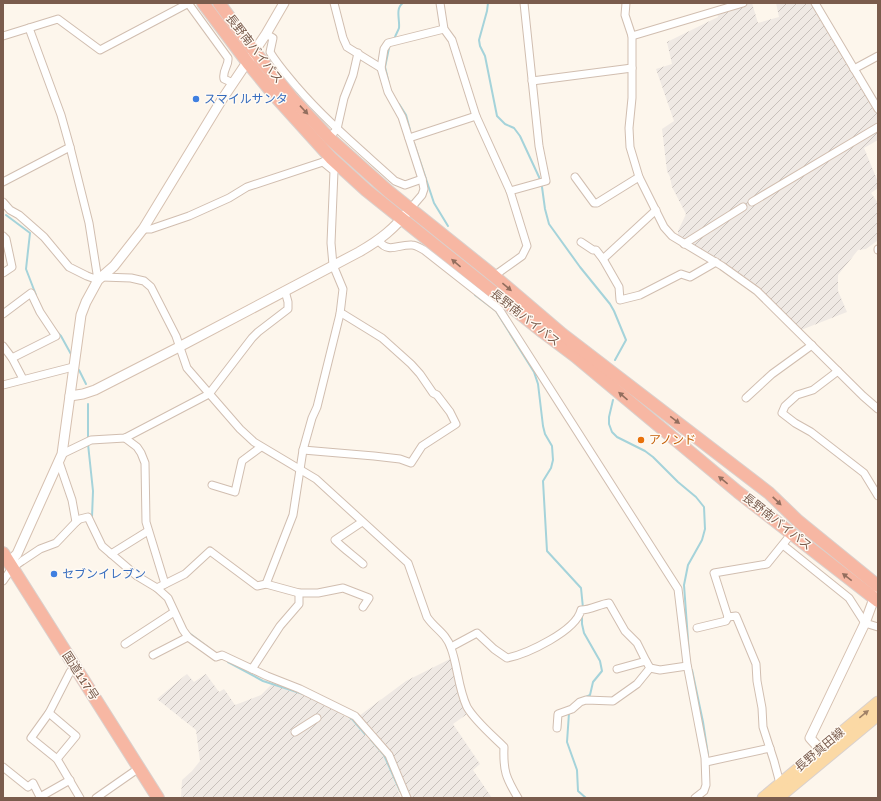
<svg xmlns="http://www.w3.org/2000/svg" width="881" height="801" font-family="Signika,'Noto Sans JP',sans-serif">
<defs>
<pattern id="industrial-furrows" width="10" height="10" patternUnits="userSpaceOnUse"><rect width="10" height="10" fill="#efe9e4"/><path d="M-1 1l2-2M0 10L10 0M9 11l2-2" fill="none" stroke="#c7c0bb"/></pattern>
</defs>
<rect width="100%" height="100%" fill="#fdf6ec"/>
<g fill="url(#industrial-furrows)">
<path d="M747,3h5l6,20 21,-6 -3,-14h35l67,112v25l-14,8 14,34v6l-7,5 7,10v34l-1,4 -11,8 -8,1 -20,25v16l9,21 -46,18 -45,-43 -31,-24 -47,-26v-6l8,-17 -14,-27 -2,-10 -3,-6 -5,-42 12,-8 -18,-52 16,-5 -5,-22 51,-25 -1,-6z"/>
<path d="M450,659l11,42 6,13 -14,10 27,40 -7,6 19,28h-82l-31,-57 -1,-5 -4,-6 -3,1 -12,-15 47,-35z"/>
<path d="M187,674l7,8 12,-8 13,18 5,-3 11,16 26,-10 11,-11 19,7 12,3 49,26 33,38 16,40h-219l-1,-1 1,-17 10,-9 8,-10 -4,-31 -39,-31z"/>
</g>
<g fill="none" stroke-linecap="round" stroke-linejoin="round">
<g stroke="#a5d3da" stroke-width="2">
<path d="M488,3l-1,8 -8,29 1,6 5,10 12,60 8,8 9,4 6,8 19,41 3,10 3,22 4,15 31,43 30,37 4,7 12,29 -11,20"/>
<path d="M395,37c1,-3 3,-6 4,-9 1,-8 -4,-20 4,-25"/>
<path d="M389,48l-4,19 4,17"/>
<path d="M399,104l7,11 4,15"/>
<path d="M414,143l20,60 14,23"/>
<path d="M6,215l24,18 -4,36 10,26"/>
<path d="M475,295l21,16 38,61 4,12 5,42 2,8 7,12 1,14 -2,8 -8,13 4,70 34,37 2,20"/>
<path d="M57,332l4,4 11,20"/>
<path d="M79,370l7,14"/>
<path d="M613,400l-4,17v7l3,8 5,5 28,14 8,6 25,25 18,15 8,10 1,22 -3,11 -14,25 -4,20 5,69"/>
<path d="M88,439v-35"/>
<path d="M88,444l5,47 -1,26"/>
<path d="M582,613v11l2,9 16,28 2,10 -9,11 -3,13 -4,2"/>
<path d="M189,633l20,15"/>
<path d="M228,662l35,19 40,13"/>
<path d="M692,670l11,52 5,33"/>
<path d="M569,713l-2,29 10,28 1,21 8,7"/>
<path d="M348,716l5,4 12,14"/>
<path d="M371,740l13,15 16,36"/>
</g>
<defs>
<g id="street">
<path d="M188,3l40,55c1,8 -6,12 -4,21l9,4"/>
<path d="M334,3l9,35 4,9 34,21 7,24 14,25 20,62 2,10 -2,6 -12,14"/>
<path d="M440,3l4,26 8,11 24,76"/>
<path d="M626,3l-1,12 7,21v62l-3,30 1,19 9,30 25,50 8,9 50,30 35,25 106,105 15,13"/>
<path d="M815,3l63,106"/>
<path d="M266,34l7,4 -3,14c7,12 17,23 26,34 30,35 65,64 99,95l10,4 17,-6"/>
<path d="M3,36l55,-17 42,31 89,-47"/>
<path d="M632,36l111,-33"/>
<path d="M381,68l3,-19 4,-6 56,-14"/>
<path d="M854,69l24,-13"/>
<path d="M532,81l100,-13"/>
<path d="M329,138l8,-9 7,-31 9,-23 5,-22"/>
<path d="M409,138l67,-22 34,75 17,55 -5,10 -28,20"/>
<path d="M575,177l19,26h3l42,-26"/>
<path d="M3,182l67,-35"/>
<path d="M510,191l36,-10 -7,-35 -15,-143"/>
<path d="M3,202l7,8 9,5 25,22 25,30 18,9 11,4 -9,-57 -19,-76 -9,-32 -32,-87"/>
<path d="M752,202l126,-75"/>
<path d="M143,229h8l38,-13 40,-18 18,-11 79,-26"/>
<path d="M3,236l3,3 6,28 -9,6"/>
<path d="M379,241c10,13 19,3 33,4 4,0 8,3 12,5l75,59 179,280 9,75 18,94 1,27 -2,6 -9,7"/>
<path d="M581,242l12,8h3l7,9 53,-49"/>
<path d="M684,244l59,-37"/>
<path d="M878,249v1"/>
<path d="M603,259l16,28 1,13 20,-5 41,-21 9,3 26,-15"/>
<path d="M102,277l29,1 13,3 7,6 25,49 11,32 53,61 14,13 62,37 92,84 19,54c8,12 19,16 24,31 7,19 7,40 16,59 8,14 26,29 37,40 -1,24 2,31 14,51"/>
<path d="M3,314l28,-21 9,19 16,24 -44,22"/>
<path d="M3,346l9,12 11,21"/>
<path d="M838,371l-25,19 -16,5 -12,11 -3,7 13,10 16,9 53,41 14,23"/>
<path d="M3,385l70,-18"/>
<path d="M746,398l26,-24 40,-29"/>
<path d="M125,438l12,9 4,6 4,10 1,59 19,62"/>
<path d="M303,450l71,6 26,3 11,4 11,-17 34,-22 -6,-12 -13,-17 -4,-2 -13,-19 -9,-10 -29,-26 -39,-24h-3"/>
<path d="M62,454l29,-14 34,-2 84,-44 43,-56 6,-6 30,-23v-7l-3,-11"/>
<path d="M59,462l13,38 4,22"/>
<path d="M212,485l23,7 7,-31 19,-14"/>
<path d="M362,522l-27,18c9,9 19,16 28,24"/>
<path d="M783,545l66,53 16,25 13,4"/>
<path d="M111,554l37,-23"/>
<path d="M3,581l9,-13 10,-7 18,-12 16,-6 20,-21 4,-3 8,-2 14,29 35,30 20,12 11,10 15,32 5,7 28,20 6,-2 45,21 33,13 55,27 34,39 18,43"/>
<path d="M266,584l27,-69 10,-65 9,-32 5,-11 23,-93 3,-25 -10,-24 -2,-22 3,-72 -11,-9"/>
<path d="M157,588l28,-14 25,-23 47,35 9,-2 33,9h19l25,-5 26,10 -6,9"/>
<path d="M697,628l29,-7 2,-4"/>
<path d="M125,644l49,-32"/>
<path d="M451,647l26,-14 17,16 13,9c20,-4 69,-27 74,-48 10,0 19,-6 28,-7l16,28 12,12 9,18"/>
<path d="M153,655l35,-18"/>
<path d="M75,668l-5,4 -21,41 -18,25 26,21 23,39"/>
<path d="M650,668l10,2 27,-4"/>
<path d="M252,669l28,-43 19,-22v-11"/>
<path d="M49,713l27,23 -19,23"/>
<path d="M557,728l1,-14 14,-5 8,-7 6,-2 27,1 24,-17 13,-16 -4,-7 -29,8"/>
<path d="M295,732l22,-14"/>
<path d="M706,762l64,-14"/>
<path d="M3,767l25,20 5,-4 7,14"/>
<path d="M781,787l-7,-26 -11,-34 -1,-19 -5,-27 -1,-17 -20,-48 -8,1 -14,-44 53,-9 25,-31"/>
<path d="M41,798l-1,-1 30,-17"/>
<path d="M96,798l43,-30"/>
</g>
<g id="secondary">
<path d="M70,396l13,-2 12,-4 84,-43 180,-95c21,-12 35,-23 51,-43"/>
<path d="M12,568l2,-11 3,-3 45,-100 19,-139 5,-13 12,-22 16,-14 29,-37 78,-128 45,-67 18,-31"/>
<path d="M820,749l-10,-11 55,-115 11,-30"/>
</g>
<g id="primary">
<path d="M763,798l115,-96"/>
<path d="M778,798l100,-83"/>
</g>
<g id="highway">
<path d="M203,3l45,60 27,33 56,62 35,32 177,142 32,24 163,136 140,109"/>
<path d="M219,3l35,48 38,47 37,40 59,53 106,85 68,58 207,159 29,28 80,65"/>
<path d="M3,553l155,245"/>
</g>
</defs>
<use href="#street" stroke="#d1beb0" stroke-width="9"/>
<use href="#secondary" stroke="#d6c0b0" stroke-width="11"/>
<use href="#primary" stroke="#dad1cd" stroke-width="13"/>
<use href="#highway" stroke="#dad1cd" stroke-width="14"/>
<use href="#street" stroke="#fff" stroke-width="7"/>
<use href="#secondary" stroke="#fff" stroke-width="9"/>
<use href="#primary" stroke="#fbd9a5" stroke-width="11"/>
<use href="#highway" stroke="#f7b7a3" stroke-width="12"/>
</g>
<defs><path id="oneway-solid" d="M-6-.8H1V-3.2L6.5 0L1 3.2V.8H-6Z"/></defs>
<g fill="#936e5e">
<use href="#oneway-solid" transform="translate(304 110) rotate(47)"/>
<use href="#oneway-solid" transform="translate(456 263) rotate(-140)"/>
<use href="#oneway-solid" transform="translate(507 287) rotate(40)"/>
<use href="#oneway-solid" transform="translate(623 396) rotate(-139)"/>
<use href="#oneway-solid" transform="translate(675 420) rotate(37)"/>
<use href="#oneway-solid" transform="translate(723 480) rotate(-141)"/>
<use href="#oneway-solid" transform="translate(777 501) rotate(44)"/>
<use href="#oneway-solid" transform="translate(847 577) rotate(-142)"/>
</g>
<use fill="#a18267" href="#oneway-solid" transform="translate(864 714) rotate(-39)"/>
<g fill="#3f7fe0" stroke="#fffaf3" stroke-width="1.5">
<circle cx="196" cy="99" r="4"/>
<circle cx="54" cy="574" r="4"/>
</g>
<circle fill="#e8710a" stroke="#fffaf3" stroke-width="1.5" cx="641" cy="440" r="4"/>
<g text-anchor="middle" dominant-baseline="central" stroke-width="3" stroke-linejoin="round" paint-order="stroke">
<g font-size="12" fill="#7a5c4d" stroke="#fffaf3">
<text transform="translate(254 49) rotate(52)">長野南バイパス</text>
<text transform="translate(525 318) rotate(38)">長野南バイパス</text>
<text transform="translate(777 522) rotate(38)">長野南バイパス</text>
<text transform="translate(80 676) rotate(57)">国道117号</text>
<text transform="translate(820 750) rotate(-40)">長野真田線</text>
</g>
<g font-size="12" fill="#366cbe" stroke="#fffaf3" text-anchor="start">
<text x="204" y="99">スマイルサンタ</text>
<text x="62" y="574">セブンイレブン</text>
</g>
<g font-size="12" fill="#c56008" stroke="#fffaf3" text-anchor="start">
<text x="649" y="440">アノンド</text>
</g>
</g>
<rect width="881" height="801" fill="none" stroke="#7a5c4d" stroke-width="8"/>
</svg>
